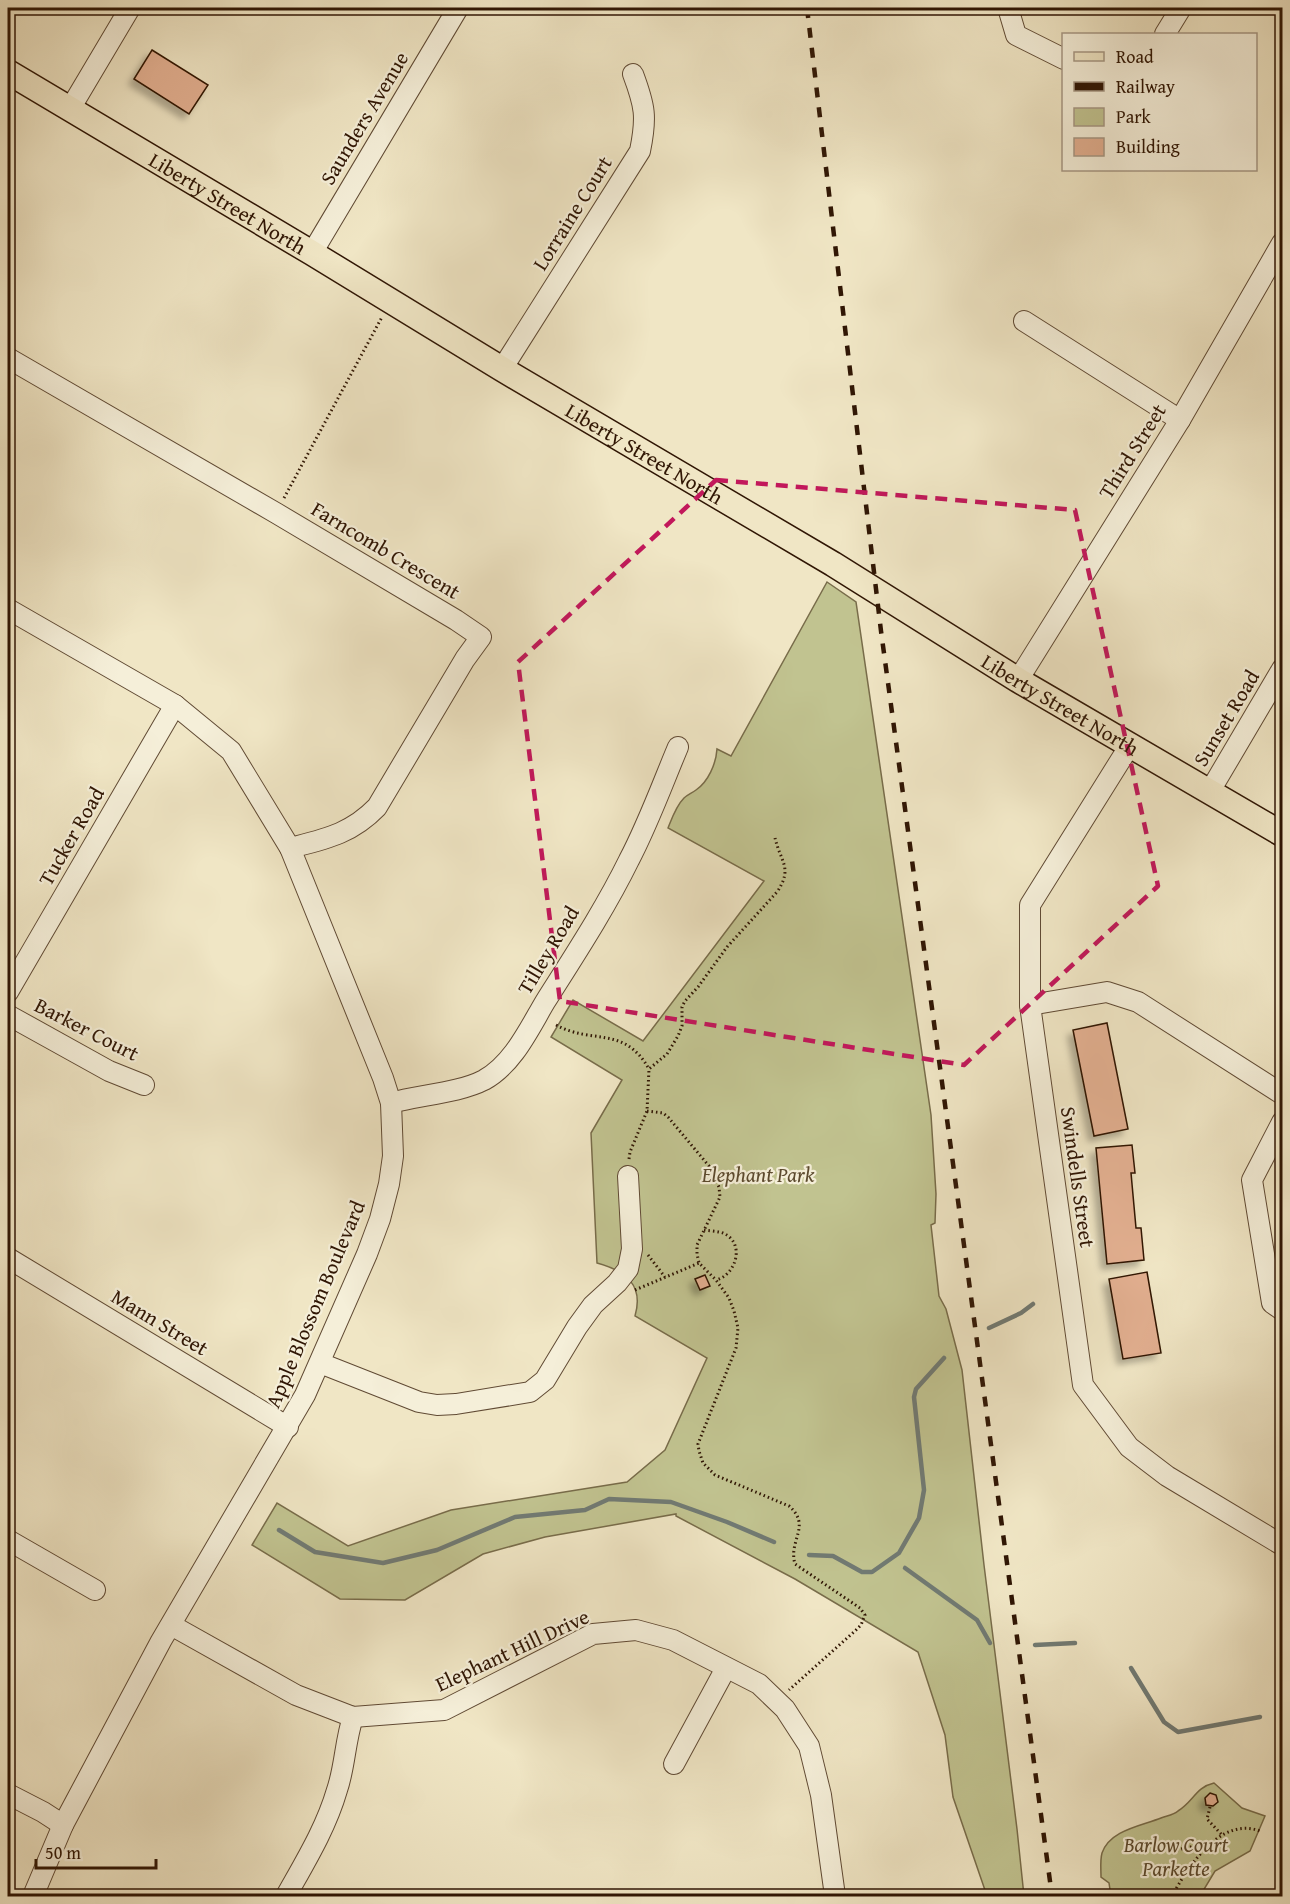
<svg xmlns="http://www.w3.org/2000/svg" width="1290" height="1904" font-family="'Gentium Book Plus',serif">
<defs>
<filter id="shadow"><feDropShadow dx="-5.5" dy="5.5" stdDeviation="3" flood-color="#0004"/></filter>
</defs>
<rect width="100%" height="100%" fill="#f0e6c5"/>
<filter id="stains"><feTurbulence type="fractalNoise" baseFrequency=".00333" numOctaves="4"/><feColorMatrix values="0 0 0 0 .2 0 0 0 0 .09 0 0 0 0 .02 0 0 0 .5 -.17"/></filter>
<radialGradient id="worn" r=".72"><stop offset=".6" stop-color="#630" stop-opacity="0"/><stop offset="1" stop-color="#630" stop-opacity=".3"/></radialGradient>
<g fill="#c1c390" stroke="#786c4a" stroke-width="1.5">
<path d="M827,582l29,20 75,513 5,79 -1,29 -4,2 8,71 7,13 16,61 22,195 33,264 7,67h-37l-34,-99 -8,-62 -27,-83 -123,-73 -119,-63v-2l-131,23 -62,17 -78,46 -65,-1 -88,-54 25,-42 71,43 103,-36 176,-28 38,-32 42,-92 -72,-42c9,-31 -9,-45 -38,-53l-6,-130 31,-53 -71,-43 22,-37 70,41 121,-160 -96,-53c4,-10 8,-22 16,-30 3,-3 8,-5 12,-8 12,-8 20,-26 21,-41l14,7z"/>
<path d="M1214,1783l28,25 23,8 -15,35 -35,20 -15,25h-89l-2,-13 -8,-6c0,-8 -1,-17 1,-24 8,-23 39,-27 59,-35 5,-2 13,-3 17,-7 15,-9 18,-24 36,-28z"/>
</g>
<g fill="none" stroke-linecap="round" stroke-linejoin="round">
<g stroke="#717a73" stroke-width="4.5">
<path d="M989,1328l32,-15 12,-9"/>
<path d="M279,1530l36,22 68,11 54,-13 78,-33 70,-7 24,-11 62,3 56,20 47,20"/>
<path d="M809,1555l24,1 29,16h10l27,-19 20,-35 5,-28 -10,-93 2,-8 28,-31"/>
<path d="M905,1568l72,52 13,23"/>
<path d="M1035,1645l40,-2"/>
<path d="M1131,1668l33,54 14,10 82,-15"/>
</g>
</g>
<g fill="#e2af90" stroke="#301604" stroke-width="1.5" filter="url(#shadow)">
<path d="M152,50l56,35 -19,29 -55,-35z"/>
<path d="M1107,1023l21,106 -34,7 -21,-106z"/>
<path d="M1132,1145l3,28h-4l5,55h5l3,32 -37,4 -11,-116z"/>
<path d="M1147,1272l14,81 -38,6 -14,-80z"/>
<path d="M705,1275l5,11 -10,4 -5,-11z"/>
<path d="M1210,1793l6,2 2,7 -5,4 -7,-1 -1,-7z"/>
</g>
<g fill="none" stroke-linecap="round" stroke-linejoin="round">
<defs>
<g id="minor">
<path d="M1008,8l8,27 48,24"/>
<path d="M1165,34l16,-26"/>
<path d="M70,109l60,-101"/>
<path d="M312,253l146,-245"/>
<path d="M1024,321l156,99"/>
<path d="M8,358l268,155 180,107 25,17 -16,22 -88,148c-26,27 -52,32 -87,41"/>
<path d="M502,369l138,-218c7,-34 5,-45 -7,-77"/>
<path d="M8,609l167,96 56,46 59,97 93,230 8,25 2,53 -4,28 -9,35 -13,35 -62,141 -144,246 -98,184 -30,71"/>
<path d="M1018,680l162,-260 102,-177"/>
<path d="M1130,745l-100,160v100l53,380 46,62 38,29 115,69"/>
<path d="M1210,791l72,-122"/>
<path d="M8,992l167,-287"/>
<path d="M1030,1005l77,-13 31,10 144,92"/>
<path d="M8,1015l101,56 35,14"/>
<path d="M391,1103c28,-8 68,-10 93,-23 29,-16 45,-51 61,-78 29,-46 60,-93 84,-142 19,-36 33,-75 49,-113"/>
<path d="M1282,1122l-30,58 20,123 10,7"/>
<path d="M8,1258l280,169"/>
<path d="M320,1363l99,39 18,3 19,-1 74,-12 15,-12 32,-53 16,-22 24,-22 11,-14 4,-20 -4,-73"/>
<path d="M8,1540l87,50"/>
<path d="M171,1625l125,70 57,22 91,-7 149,-76 43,-4 37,10 86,44 26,25 24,37 12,49 14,101"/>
<path d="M674,1764l52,-96"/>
<path d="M8,1794l35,18 20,13"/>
<path d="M286,1896c19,-34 40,-68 51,-106 8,-23 8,-49 16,-73"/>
</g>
<g id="major">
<path id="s1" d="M8,72l304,181 190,116 331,195 185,116 264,154"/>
</g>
</defs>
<use href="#minor" stroke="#604a34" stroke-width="22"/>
<use href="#major" stroke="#301604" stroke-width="27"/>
<g stroke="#301604" stroke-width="3" stroke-dasharray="1.5 3" stroke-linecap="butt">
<path d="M284,498l98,-181"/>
<path d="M556,1025c37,20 68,0 93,44"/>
<path d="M647,1111l16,2 5,4 41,49 10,21 1,10 -23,48v9l2,9 17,17 13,18 5,13 4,17 -2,20 -38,96 1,7 4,12 12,12 74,31c23,20 -1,34 6,58l65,44 5,7 -4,10 -6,6 -66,59"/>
<path d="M629,1159l1,-7 17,-41 2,-42 18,-15 11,-18 4,-10v-19l3,-6 13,-14 29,-40 50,-55c16,-24 4,-29 -2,-54"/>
<path d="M704,1230c6,1 13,1 19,3 23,10 13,42 -7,47"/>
<path d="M648,1255l17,22"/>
<path d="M635,1290l64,-27"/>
<path d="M1210,1807l-3,12 16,17"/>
<path d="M1168,1852l45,-10"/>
<path d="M1172,1896c16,-29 48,-80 88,-65"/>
</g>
<use href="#minor" stroke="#f5efd9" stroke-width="20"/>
<use href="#major" stroke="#f0e6c5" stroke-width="24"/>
<path stroke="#301604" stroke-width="4.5" stroke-dasharray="10 10" stroke-linecap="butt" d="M807,8l74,623 171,1265"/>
</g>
<path fill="none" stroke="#c2185b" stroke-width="4.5" stroke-dasharray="12 8" stroke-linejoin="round" d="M716,480l359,30 83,376 -194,179 -404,-64 -42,-339z"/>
<g text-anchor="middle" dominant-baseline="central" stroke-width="4.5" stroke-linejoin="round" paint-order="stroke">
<g font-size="21" fill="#301604" stroke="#f5efd9">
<text transform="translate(364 118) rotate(-59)">Saunders Avenue</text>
<text stroke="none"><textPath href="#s1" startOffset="256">Liberty Street North</textPath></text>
<text transform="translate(572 213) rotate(-58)">Lorraine Court</text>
<text transform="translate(1132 451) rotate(-58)">Third Street</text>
<text stroke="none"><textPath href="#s1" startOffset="742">Liberty Street North</textPath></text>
<text transform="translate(386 550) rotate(31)">Farncomb Crescent</text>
<text stroke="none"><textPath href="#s1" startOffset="1228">Liberty Street North</textPath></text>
<text transform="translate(1226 718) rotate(-59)">Sunset Road</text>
<text transform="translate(71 836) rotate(-60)">Tucker Road</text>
<text transform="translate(548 950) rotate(-59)">Tilley Road</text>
<text transform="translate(87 1029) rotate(27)">Barker Court</text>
<text transform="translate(1078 1177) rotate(82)">Swindells Street</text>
<text transform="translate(315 1304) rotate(-67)">Apple Blossom Boulevard</text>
<text transform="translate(160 1322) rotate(31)">Mann Street</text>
<text transform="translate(512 1650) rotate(-25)">Elephant Hill Drive</text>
</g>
<g font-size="21" font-style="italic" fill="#5c4a2e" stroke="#f5efd9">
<text x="758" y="1174">Elephant Park</text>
<text x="1176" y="1844">Barlow Court<tspan x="1176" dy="24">Parkette</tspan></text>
</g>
</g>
<rect width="1290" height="1904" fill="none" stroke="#f0e6c5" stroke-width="30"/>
<rect x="9" y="9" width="1272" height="1886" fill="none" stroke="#301604" stroke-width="3"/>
<rect x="15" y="15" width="1260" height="1874" fill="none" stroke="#301604" stroke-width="1.5"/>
<rect x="1062" y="33" width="195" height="138" fill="#f5efd9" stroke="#a69884" stroke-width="1.5"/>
<rect x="1074" y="52" width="30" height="9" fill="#f0e6c5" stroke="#a69884" stroke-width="1.5"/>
<text x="1116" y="63" font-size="18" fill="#301604">Road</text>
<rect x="1074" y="82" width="30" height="9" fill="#301604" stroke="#a69884" stroke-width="1.5"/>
<text x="1116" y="93" font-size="18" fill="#301604">Railway</text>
<rect x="1074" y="108" width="30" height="18" fill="#c1c390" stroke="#a69884" stroke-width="1.5"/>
<text x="1116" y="123" font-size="18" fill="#301604">Park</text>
<rect x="1074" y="138" width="30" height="18" fill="#e2af90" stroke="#a69884" stroke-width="1.5"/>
<text x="1116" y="153" font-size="18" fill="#301604">Building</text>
<path d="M36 1859v9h120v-9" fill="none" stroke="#301604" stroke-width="3"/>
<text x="45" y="1859" font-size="18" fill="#301604" stroke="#f5efd9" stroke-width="4.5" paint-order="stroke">50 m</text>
<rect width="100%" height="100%" filter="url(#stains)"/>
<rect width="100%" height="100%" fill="url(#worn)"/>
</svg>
